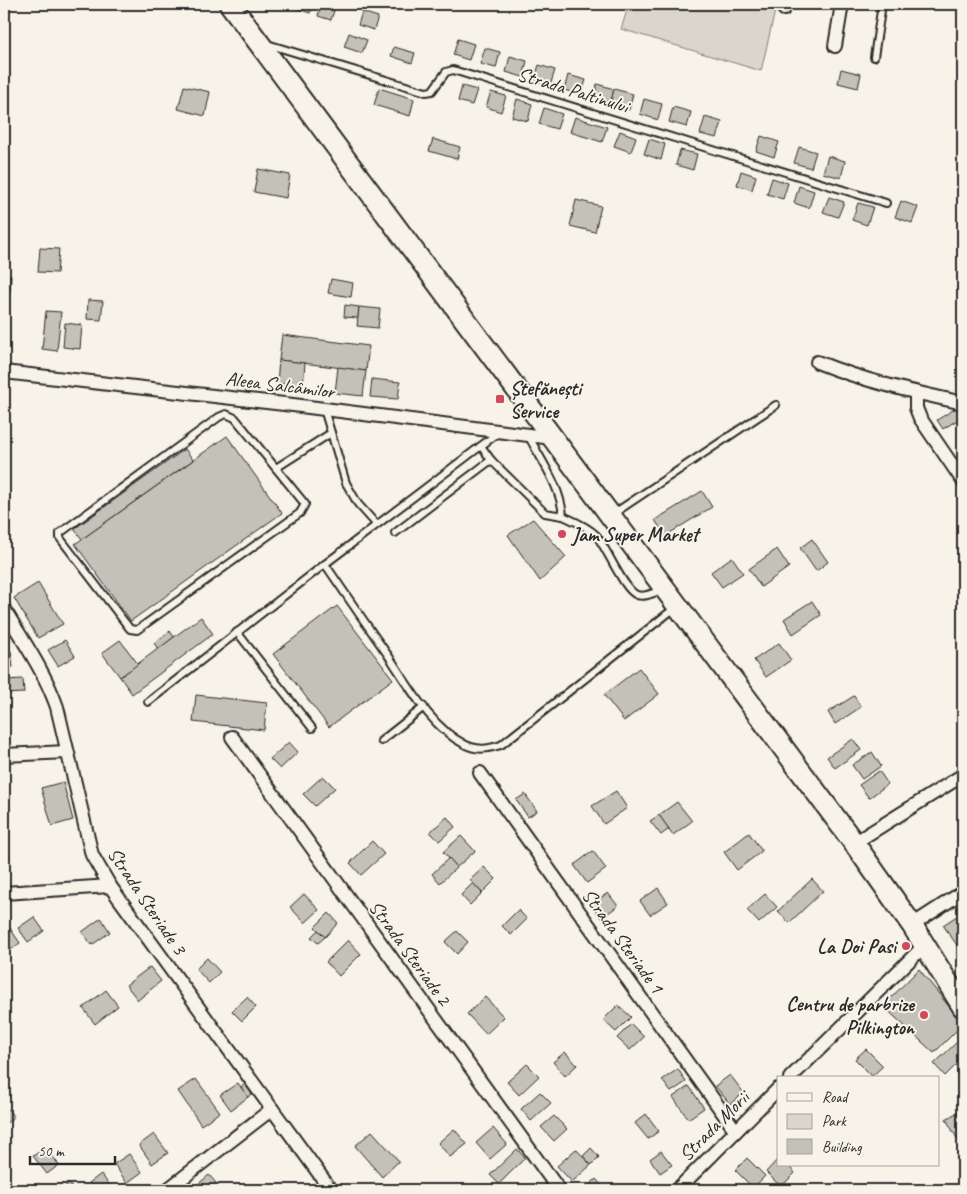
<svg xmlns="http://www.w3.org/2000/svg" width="967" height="1194" font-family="Caveat,sans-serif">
<rect width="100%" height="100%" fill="#f7f3e8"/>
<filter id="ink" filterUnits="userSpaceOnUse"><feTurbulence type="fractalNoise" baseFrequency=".02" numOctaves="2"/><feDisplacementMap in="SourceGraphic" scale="10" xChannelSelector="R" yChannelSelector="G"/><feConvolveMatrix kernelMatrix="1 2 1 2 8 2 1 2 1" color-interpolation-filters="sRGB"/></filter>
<g filter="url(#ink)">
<path fill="#dad6cc" stroke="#82807c" d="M629,4h126l20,7 -14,60 -140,-42z"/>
<g fill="#c4c1b9" stroke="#2b2b2b">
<path d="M283,4h31l-4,9z"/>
<path d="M321,4h15l-5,16 -13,-4z"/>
<path d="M362,12l16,5 -4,13 -16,-5z"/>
<path d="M349,33l18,7 -5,13 -18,-6z"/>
<path d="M458,39l16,5 -5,16 -16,-5z"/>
<path d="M394,47l21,6 -3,10 -21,-7z"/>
<path d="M485,48l15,4 -4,16 -16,-4z"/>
<path d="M510,56l17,5 -4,16 -17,-5z"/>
<path d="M539,65l16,5 -5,16 -16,-5z"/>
<path d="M841,69l20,5 -3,14 -20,-5z"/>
<path d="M568,75l18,5 -5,15 -17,-5z"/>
<path d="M597,84l17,5 -3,13 -17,-5z"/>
<path d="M184,86l26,6 -5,24 -27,-7z"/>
<path d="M462,86l15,4 -5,15 -14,-4z"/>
<path d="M379,88l35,11 -4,17 -36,-11z"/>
<path d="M614,89l19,5 -4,16 -19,-5z"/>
<path d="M491,92l15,4 -5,16 -15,-5z"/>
<path d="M517,99l15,5 -4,17 -16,-4z"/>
<path d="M644,99l18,5 -4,16 -18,-6z"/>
<path d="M673,107l18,5 -4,15 -18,-5z"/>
<path d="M544,108l18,6 -5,15 -18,-5z"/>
<path d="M575,117l32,10 -5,15 -32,-10z"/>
<path d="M705,117l17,5 -5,16 -17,-4z"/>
<path d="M620,131l16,6 -5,15 -17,-6z"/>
<path d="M761,136l18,6 -5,15 -18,-6z"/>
<path d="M433,139l27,8 -3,12 -28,-8z"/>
<path d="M649,139l16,5 -4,16 -17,-6z"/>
<path d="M799,147l17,5 -5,16 -17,-5z"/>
<path d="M680,150l17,4 -4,16 -17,-5z"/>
<path d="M828,156l17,5 -4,17 -18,-5z"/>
<path d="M258,169l32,6 -4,23 -32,-6z"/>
<path d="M741,171l15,5 -4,14 -15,-5z"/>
<path d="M772,178l16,5 -5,16 -16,-5z"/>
<path d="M799,186l15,5 -5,17 -15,-5z"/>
<path d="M829,197l15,5 -6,15 -15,-5z"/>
<path d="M576,200l25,6 -6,26 -25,-6z"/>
<path d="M901,201l17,6 -6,16 -17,-6z"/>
<path d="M858,203l15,4 -6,18 -15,-5z"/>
<path d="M40,248l19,1 -2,24 -19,-1z"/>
<path d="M4,274l7,1 -1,17h-6z"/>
<path d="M331,279l22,4 -2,14 -23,-4z"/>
<path d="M88,300l15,1 -2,19 -14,-1z"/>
<path d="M345,305l14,2 -1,11 -14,-1z"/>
<path d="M359,307l21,2 -2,19 -21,-2z"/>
<path d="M46,311l15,1 -4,39 -15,-2z"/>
<path d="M65,323l17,2 -2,24 -17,-2z"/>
<path d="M282,335l87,11 -3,25 -87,-11z"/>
<path d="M279,360l26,3 -2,23 -26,-3z"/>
<path d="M338,367l28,4 -3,25 -28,-3z"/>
<path d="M372,379l28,3 -2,17 -28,-2z"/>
<path d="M956,408l6,9 -19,12 -6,-9z"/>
<path d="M227,436l55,77 -151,108 -56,-77z"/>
<path d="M185,449l8,11 -111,79 -8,-10z"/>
<path d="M702,491l10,16 -47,29 -10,-16z"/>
<path d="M533,519l33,38 -26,24 -32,-46z"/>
<path d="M812,539l16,23 -12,9 -16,-23z"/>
<path d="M777,549l12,18 -28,20 -12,-18z"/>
<path d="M732,557l11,16 -21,14 -11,-15z"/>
<path d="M38,583l25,41 -25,14 -24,-40z"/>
<path d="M812,601l9,14 -28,19 -9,-15z"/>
<path d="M337,606l56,73 -64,48 -56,-73z"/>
<path d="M201,617l12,17 -81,60 -12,-17z"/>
<path d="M170,631l4,6 -16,12 -4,-6z"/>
<path d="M65,640l10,16 -17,10 -10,-16z"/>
<path d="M120,640l18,24 -18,13 -18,-24z"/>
<path d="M779,643l12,17 -25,17 -12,-17z"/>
<path d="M11,651l2,16 -9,1v-16z"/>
<path d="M639,668l20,26 -35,27 -20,-26z"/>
<path d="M23,679l1,14 -20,1v-14z"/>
<path d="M196,695l71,8 -3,27 -71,-8z"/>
<path d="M854,696l7,11 -26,17 -7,-12z"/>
<path d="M853,739l8,11 -26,18 -8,-11z"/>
<path d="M289,742l9,10 -18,17 -10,-10z"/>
<path d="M872,752l9,14 -19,13 -10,-14z"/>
<path d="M879,771l9,13 -19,14 -10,-13z"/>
<path d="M4,773l4,22 -4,1z"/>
<path d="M323,776l12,12 -20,18 -12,-12z"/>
<path d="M63,782l10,38 -21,6 -11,-38z"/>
<path d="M616,791l11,17 -23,16 -12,-18z"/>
<path d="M525,794l12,17 -9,6 -12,-17z"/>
<path d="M677,802l15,19 -19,14 -14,-20z"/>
<path d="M659,815l10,14 -8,6 -11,-14z"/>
<path d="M447,817l8,10 -16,14 -9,-9z"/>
<path d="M749,833l13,18 -25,19 -13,-18z"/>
<path d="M461,836l14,15 -18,16 -14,-15z"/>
<path d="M372,841l12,13 -23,21 -11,-12z"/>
<path d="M593,851l13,18 -19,14 -13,-18z"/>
<path d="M449,858l8,9 -17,16 -8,-9z"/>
<path d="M484,867l12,12 -14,14 -12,-13z"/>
<path d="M812,879l11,12 -34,32 -11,-12z"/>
<path d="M473,883l9,10 -12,12 -9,-10z"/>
<path d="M658,888l10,15 -18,12 -10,-14z"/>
<path d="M608,893l10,13 -17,12 -10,-14z"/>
<path d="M304,894l15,16 -14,13 -15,-16z"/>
<path d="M765,894l12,13 -18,16 -12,-13z"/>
<path d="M518,910l9,9 -16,16 -9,-9z"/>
<path d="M963,912v42l-20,-29z"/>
<path d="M329,913l9,10 -13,14 -10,-10z"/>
<path d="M34,917l10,14 -16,11 -10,-14z"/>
<path d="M101,918l9,14 -18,13 -10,-13z"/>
<path d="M5,921l15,22 -12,9 -4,-5z"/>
<path d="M318,930l7,7 -7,6 -7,-6z"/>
<path d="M457,931l11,11 -11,12 -12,-12z"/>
<path d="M348,940l13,14 -22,22 -13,-14z"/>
<path d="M207,958l13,14 -11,11 -13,-14z"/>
<path d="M150,967l11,14 -23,19 -12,-15z"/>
<path d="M919,969l44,55 -29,29 -51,-47z"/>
<path d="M106,990l12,16 -23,18 -12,-16z"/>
<path d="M247,997l9,10 -14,14 -10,-10z"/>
<path d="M485,997l19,20 -18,17 -19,-20z"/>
<path d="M618,1005l13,12 -15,15 -13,-12z"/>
<path d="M631,1024l13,13 -14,13 -13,-12z"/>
<path d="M958,1041l5,5v12l-18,18 -11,-12z"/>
<path d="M866,1049l17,17 -11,10 -17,-17z"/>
<path d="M565,1052l12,13 -12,11 -12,-14z"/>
<path d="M527,1064l12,12 -20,19 -12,-13z"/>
<path d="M678,1069l8,13 -15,10 -9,-12z"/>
<path d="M730,1075l14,18 -14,11 -15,-18z"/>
<path d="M196,1079l24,33 -19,13 -23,-34z"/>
<path d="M238,1083l10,14 -17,13 -11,-15z"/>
<path d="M245,1084l7,10 -4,3 -7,-10z"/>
<path d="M689,1086l15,22 -16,11 -15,-22z"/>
<path d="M540,1092l11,11 -20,18 -10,-12z"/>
<path d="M5,1106l9,11 -10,8v-18z"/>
<path d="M963,1109v30l-4,3 -13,-23z"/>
<path d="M646,1114l13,17 -11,8 -13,-16z"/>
<path d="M554,1116l13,13 -13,12 -13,-14z"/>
<path d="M493,1128l14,16 -17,15 -14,-16z"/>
<path d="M454,1129l13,15 -17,13 -12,-14z"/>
<path d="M372,1131l27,30 -17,16 -27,-31z"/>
<path d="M154,1134l14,19 -16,11 -13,-19z"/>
<path d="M46,1147l13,18 -12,9 -14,-18z"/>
<path d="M591,1148l8,9 -8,8 -8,-9z"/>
<path d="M517,1149l8,9 -26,26 -9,-9z"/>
<path d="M576,1149l15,16 -19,17 -15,-16z"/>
<path d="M661,1151l11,14 -12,8 -10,-14z"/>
<path d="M129,1154l13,18 -15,11 -13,-19z"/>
<path d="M747,1158l18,18 -12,12 -18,-18z"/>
<path d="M778,1159v6h10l7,8 -14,14 -15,-15z"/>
<path d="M101,1174l12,16h-18l-6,-7z"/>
<path d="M209,1175l13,15h-31z"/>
<path d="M596,1179l10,11h-22z"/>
<path d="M69,1184l5,6h-14z"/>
<path d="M731,1184l6,6h-13z"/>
</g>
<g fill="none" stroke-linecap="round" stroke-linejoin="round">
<defs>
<g id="service">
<path d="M267,44l159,48 6,-1 14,-19 7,-2 433,133"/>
<path d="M874,57l8,-53"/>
<path d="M324,409l22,74 12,21 18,20"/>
<path d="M226,414l9,4 70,86 -5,9 -163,117 -7,-1 -70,-91v-5l159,-116z"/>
<path d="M528,435c13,25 33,52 35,81 11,5 24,10 33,19 11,13 28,56 41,60 8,3 18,-3 26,-6"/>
<path d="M491,460l54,53 18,3"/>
<path d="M276,468l55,-35"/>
<path d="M613,514l163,-109"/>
<path d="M395,533l96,-73 -10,-14"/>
<path d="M325,564c21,31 43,63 65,94 20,30 41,69 74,86 13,7 24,5 37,1l175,-138"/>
<path d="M237,632l75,96"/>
<path d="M148,702l177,-138 173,-131"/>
<path d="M381,741l43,-34"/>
</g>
<g id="minor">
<path d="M784,9l1,-5"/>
<path d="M835,46l7,-42"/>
<path d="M817,362c47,19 96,30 146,41"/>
<path d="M4,372l289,33 259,33"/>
<path d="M916,393v15l4,10 43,63"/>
<path d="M4,609c19,32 41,63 53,98l35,148 18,31 221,304"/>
<path d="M232,737l327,453"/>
<path d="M4,755l63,-3"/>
<path d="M480,773l256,358"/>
<path d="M854,843l109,-68"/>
<path d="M4,893l106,-7"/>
<path d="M912,925l51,-33"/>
<path d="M790,1078l135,-133"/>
<path d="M167,1190l105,-81"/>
<path d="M677,1190l101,-101"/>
</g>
<path id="primary" d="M230,4l624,839 58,82 51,82"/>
</defs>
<use href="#service" stroke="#2b2b2b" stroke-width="10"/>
<use href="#minor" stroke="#2b2b2b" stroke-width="16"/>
<use href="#primary" stroke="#2b2b2b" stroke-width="24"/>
<use href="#service" stroke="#f7f3e8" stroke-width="6"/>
<use href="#minor" stroke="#f7f3e8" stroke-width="12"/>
<use href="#primary" stroke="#f7f3e8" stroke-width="20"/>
</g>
</g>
<g fill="#d1495b" stroke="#f7f3e8" stroke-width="2">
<rect x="495" y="394" width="10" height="10" rx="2.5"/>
<circle cx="562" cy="534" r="5"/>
<circle cx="906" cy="946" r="5"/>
<circle cx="924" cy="1015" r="5"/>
</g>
<g text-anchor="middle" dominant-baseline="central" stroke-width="4" stroke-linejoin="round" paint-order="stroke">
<g font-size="20" fill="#2b2b2b" stroke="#f7f3e8">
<text transform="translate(573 90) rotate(17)">Strada Paltinului</text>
<text transform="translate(280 385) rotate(7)">Aleea Salcâmilor</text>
<text transform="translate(147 901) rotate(56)">Strada Steriade 3</text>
<text transform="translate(623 941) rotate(54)">Strada Steriade 1</text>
<text transform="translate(410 953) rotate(54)">Strada Steriade 2</text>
<text transform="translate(714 1126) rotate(-45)">Strada Morii</text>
</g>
<g font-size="20" font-weight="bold" fill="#2b2b2b" stroke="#f7f3e8" text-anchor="start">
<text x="510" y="388">Ștefănești<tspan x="510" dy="23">Service</tspan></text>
<text x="572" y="534">Jam Super Market</text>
<text x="896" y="946" text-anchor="end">La Doi Pasi</text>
<text x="914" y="1004" text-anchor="end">Centru de parbrize<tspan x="914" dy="23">Pilkington</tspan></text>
</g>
</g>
<rect width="967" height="1194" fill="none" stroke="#f7f3e8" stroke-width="20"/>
<rect x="10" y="10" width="947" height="1174" fill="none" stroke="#2b2b2b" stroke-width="2" filter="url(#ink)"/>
<rect x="777" y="1076" width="162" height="90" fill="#f7f3e8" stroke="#a5a39c"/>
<rect x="787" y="1093" width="25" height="8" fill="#f7f3e8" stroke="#a5a39c"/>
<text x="822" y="1102" font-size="15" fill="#2b2b2b">Road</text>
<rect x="787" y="1114" width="25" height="15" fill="#dad6cc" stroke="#a5a39c"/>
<text x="822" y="1126" font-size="15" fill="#2b2b2b">Park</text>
<rect x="787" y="1139" width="25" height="15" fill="#c4c1b9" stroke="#a5a39c"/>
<text x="822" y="1152" font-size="15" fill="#2b2b2b">Building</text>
<path d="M30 1156v8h85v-8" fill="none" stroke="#2b2b2b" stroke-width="2.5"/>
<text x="38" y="1156" font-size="15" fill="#2b2b2b" stroke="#f7f3e8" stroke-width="4" paint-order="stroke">50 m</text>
</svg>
